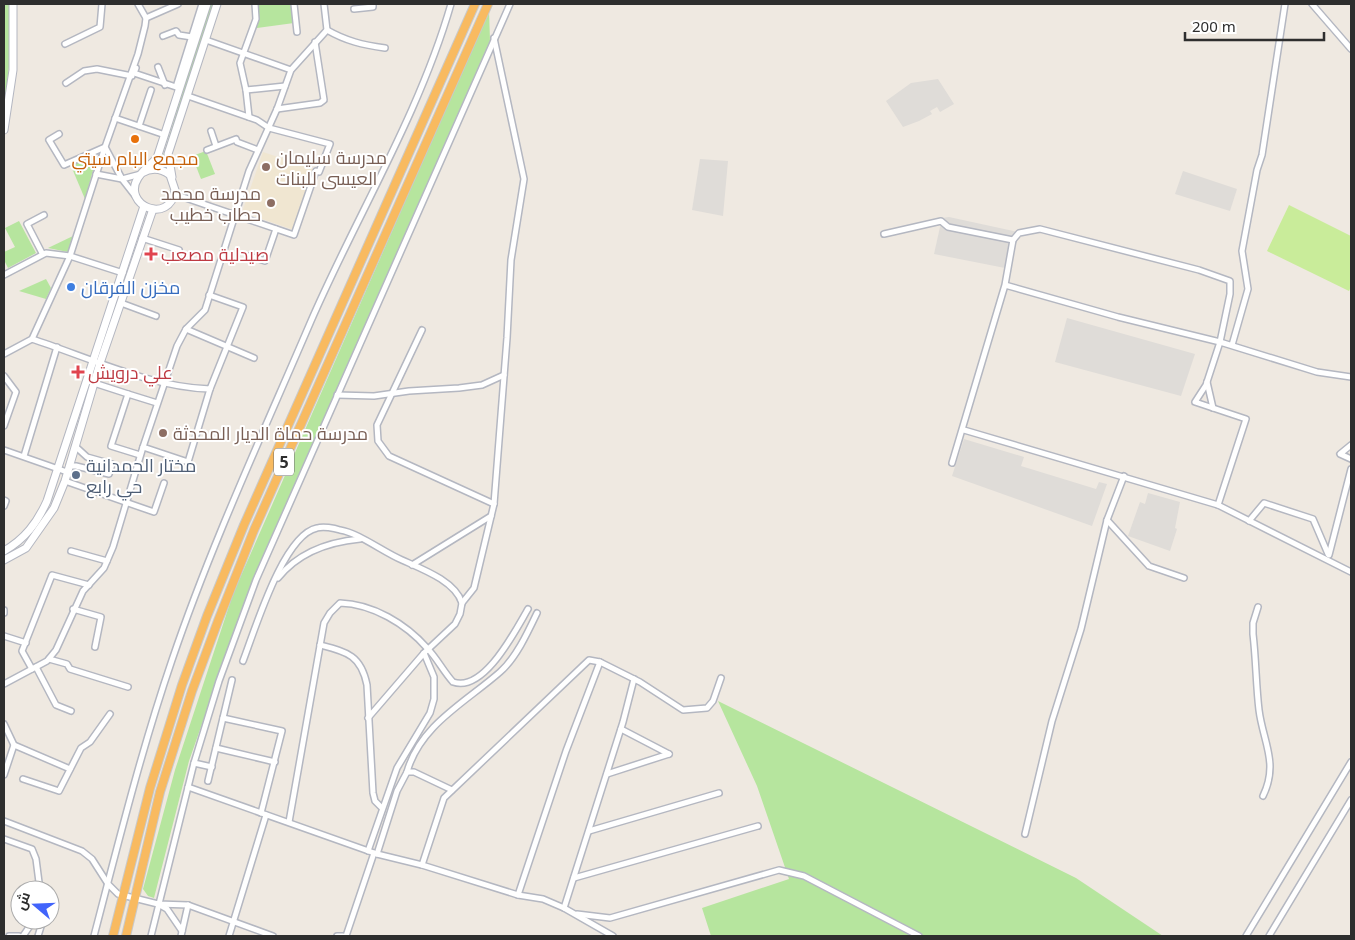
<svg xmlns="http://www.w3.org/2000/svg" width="1355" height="940" font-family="'Noto Sans',Cairo,sans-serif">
<rect width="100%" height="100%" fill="#efe9e1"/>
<path fill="#f0e6d1" d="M263,152l51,17 -20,61 -52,-18z"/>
<g fill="#b6e59e">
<path d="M5,4h4v63l-5,42z"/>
<path d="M210,4h3l-1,4 -49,157 -4,-2 5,-10z"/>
<path d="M255,4h37l2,19 -37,5z"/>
<path d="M489,10l1,31 -242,552 -59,168 -35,137 -6,-2 -5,-7 32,-119 58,-176z"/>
<path d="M206,151l9,23 -14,5 -9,-23z"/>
<path d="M93,154l3,6 -11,39 -14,-33z"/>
<path d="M19,221l17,32 -28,15 -4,-8v-8l11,-5 -10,-19z"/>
<path d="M73,236l-5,16 -20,-4z"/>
<path d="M46,279l5,9 -5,11 -27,-8z"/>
<path d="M718,701l358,177 87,58h-452l-9,-28 87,-29 -32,-93z"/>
</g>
<path fill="#c9ec9a" d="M1289,205l62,31v51l-2,4 -82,-40z"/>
<g fill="#dfdcd8">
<path d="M938,79l16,25 -14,8 -3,-5 -7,4 2,3 -13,7 -16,6 -17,-26 25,-18z"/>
<path d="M700,159l28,2 -5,55 -31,-6z"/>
<path d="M1183,171l54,18 -7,22 -55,-17z"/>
<path d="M949,217l69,15 -8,37 -76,-15 8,-36z"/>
<path d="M1067,318l128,36 -14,42 -126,-34z"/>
<path d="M964,439l60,18 -3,9 75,23 3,-7 8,2 -15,42 -140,-50z"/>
<path d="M1148,493l32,9 -5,26 2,1 -7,22 -42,-15 12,-34 5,2z"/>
</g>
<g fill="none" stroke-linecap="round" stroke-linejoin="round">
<defs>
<g id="minor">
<path d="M138,4l8,14 -1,8 -7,28 -33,93 17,32 19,-5"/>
<path d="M294,4l3,28"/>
<path d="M1312,4l39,45"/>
<path d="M354,9l19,-2v-3"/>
<path d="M146,18l32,-14"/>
<path d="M327,30c19,11 36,15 58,18"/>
<path d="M163,36l13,-5 3,4 13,2"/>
<path d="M206,40l85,30"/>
<path d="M65,44l35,-17 2,-23"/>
<path d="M158,67l7,18"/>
<path d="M136,68l-2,5 42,14 26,-83"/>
<path d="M66,83l18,-12 13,-2 35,7"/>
<path d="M246,90l39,-4"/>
<path d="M277,109l43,-6 4,-3 -9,-58"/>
<path d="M249,117l-3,-27 -6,-27 16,-44 -1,-15"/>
<path d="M115,118l50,17"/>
<path d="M139,126l12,-36"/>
<path d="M211,131l5,15"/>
<path d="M207,150l29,-11 1,3 21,8"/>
<path d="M96,174l26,5 14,18"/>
<path d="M174,194l120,41 22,-64 3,1 11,-28 -61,-16 -12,-8 -69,-24"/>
<path d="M884,234l57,-13 7,6 65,13"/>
<path d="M142,238l37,12"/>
<path d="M42,253l-15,-29 17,-9"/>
<path d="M249,256l16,5 11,-32"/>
<path d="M4,275l42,-22 24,3 53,17"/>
<path d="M121,303l35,13"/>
<path d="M186,329l68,29"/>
<path d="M422,330l-45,95 1,16 11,15 105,48"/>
<path d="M32,339c55,18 121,49 178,50l33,-82 -34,-12"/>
<path d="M1232,345l16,-56 -6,-38 15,-81 5,-15 23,-151"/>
<path d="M4,354l28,-15 38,-83 35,-109 -41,18 -15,-25 10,-6"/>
<path d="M4,376l12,16 -12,34"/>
<path d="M1207,382l6,26"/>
<path d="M94,383l34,11"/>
<path d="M337,395l37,1 35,-5 50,-3 23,-3 22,-10"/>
<path d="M964,430l254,75 133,67"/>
<path d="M1351,445l-11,9 11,5"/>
<path d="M143,447l45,15 22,-73"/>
<path d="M4,450l63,22"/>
<path d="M140,455l-29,-9 17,-52 29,9"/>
<path d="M24,456l33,-109"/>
<path d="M952,463l53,-178 8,-45 6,-7 21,-4 159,41 31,11v13l-10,48 -102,-25 -113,-32"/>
<path d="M69,466h7l33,8 3,-10 -25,-7 -12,-11"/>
<path d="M65,481l89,31 10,-29"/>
<path d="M4,500l2,1 -2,5"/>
<path d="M1218,505l28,-86 -51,-17 11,-17 14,-43 97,30 34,5"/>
<path d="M1107,520l42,46 35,12"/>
<path d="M1249,521l15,-18 49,16 15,35"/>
<path d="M71,551l36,10"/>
<path d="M1329,555l22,-86"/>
<path d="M412,565l79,-49"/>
<path d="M278,578c20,-25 50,-36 82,-39"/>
<path d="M1258,607l-5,16v11c3,25 3,51 6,76 4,32 20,53 4,86"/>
<path d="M73,609l28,8 -6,30"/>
<path d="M4,610v3"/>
<path d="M4,636l22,7"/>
<path d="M320,645c27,7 41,10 47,40l6,108 2,8 7,7"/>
<path d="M49,659l18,5 3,5 58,18"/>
<path d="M243,661c12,-31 40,-126 74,-133 6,-2 17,0 23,2 19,3 43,22 62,30 20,9 53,21 60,43"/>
<path d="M36,667l20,38 15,6"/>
<path d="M32,669l-10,-18 30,-76 37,10"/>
<path d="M4,684l43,-23 9,-11 27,-59 21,-23 9,-21 30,-100 34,-101 9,-17 19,-19 44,-139 28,-62 14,-39 36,-40 -3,-26"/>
<path d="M223,718l59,13 -21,82"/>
<path d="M368,718l56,-65 31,-29 5,-10 2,-11 12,-15 20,-84 13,-166 4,-78 13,-81 -30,-141"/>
<path d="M4,724l10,21 56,24"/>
<path d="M621,729l48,25"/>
<path d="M216,748l59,14"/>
<path d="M194,763l18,4"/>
<path d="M407,772c13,-47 59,-70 93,-100 16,-14 28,-40 37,-59"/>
<path d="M607,774l62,-20"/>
<path d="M4,775l10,-30"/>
<path d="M23,779l36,12 22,-43 9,-6 20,-28"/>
<path d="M208,781l24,-101"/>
<path d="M188,787l189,67 45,11 96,30 25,4 21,9 49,28"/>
<path d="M4,821l78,30 10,8 16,25 10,10 40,10 30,1 85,31"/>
<path d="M289,822l35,-199 6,-10 10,-10c33,1 66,21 87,45 10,10 16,23 26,34 31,11 62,-51 75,-73"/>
<path d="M589,831l130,-38"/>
<path d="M1025,834l27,-113 29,-92 26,-109 17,-44"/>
<path d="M4,839l28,10 4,10 4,31"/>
<path d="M368,851l29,-83 33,-55 4,-14v-22l-10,-24"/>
<path d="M377,854l20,-63 10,-19h7l38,18"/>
<path d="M422,865l22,-67 145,-138 11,2 40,20 43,28 24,-2 6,-7 8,-23"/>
<path d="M574,878l184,-52"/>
<path d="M518,895l48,-144 34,-89"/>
<path d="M160,905l7,4 15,22"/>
<path d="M564,908l59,-186 11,-43"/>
<path d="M577,914l33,4 169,-48 25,6 115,60"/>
<path d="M9,936h10"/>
<path d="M23,936l11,-16"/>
<path d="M38,936l5,-16"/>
<path d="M94,936c24,-92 47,-185 78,-276 39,-115 91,-227 139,-339 46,-106 108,-206 140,-317"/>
<path d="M151,936l43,-173 25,-82 37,-101 254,-576"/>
<path d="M181,936l7,-31"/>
<path d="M229,936l37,-121"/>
<path d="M337,936h6"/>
<path d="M346,936l28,-83"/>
<path d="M1246,936l105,-174"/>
<path d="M1269,936l82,-136"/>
</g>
<g id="secondary">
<path d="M4,130l9,-60v-66"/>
<path d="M142,173c10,-6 19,-5 28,2l5,15c-5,36 -54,15 -37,-12 5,-8 13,-14 19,-20l50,-154"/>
<path d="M172,177l-4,-23 49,-150"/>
<path d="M4,551c21,-12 33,-28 43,-50l97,-295"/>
<path d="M4,560l22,-12 28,-40 11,-27 35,-118 53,-154"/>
</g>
<g id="trunk">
<path d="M113,936l37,-148 32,-103 25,-69 37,-91 231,-521"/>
<path d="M126,936l34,-144 32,-101 26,-70 36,-91 234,-526"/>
</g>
</defs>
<use href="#minor" stroke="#b4b7c1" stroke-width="8"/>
<use href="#secondary" stroke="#b4b7c1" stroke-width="9"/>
<use href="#trunk" stroke="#c9c9c9" stroke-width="10"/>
<use href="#minor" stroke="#fff" stroke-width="5"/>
<use href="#secondary" stroke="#fff" stroke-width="7"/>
<use href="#trunk" stroke="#f8ba60" stroke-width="8"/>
</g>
<circle fill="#e8710a" stroke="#fff" stroke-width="2" cx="135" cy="139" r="5"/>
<g fill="#8d6e63" stroke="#fff" stroke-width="2">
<circle cx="266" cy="167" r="5"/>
<circle cx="271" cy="203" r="5"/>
<circle cx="163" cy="433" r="5"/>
</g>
<g fill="#e0444e" stroke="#fff" stroke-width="2">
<path d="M148.5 246.5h5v5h5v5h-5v5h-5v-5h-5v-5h5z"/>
<path d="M75.5 364.5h5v5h5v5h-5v5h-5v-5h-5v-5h5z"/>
</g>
<circle fill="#3f7fe0" stroke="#fff" stroke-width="2" cx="71" cy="287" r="5"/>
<circle fill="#5c6f8a" stroke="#fff" stroke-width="2" cx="76" cy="475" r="5"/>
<g text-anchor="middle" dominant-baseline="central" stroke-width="4" stroke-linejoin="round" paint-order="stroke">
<rect fill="#fff" stroke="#6d6d6d" stroke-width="1" x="274" y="448.5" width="20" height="27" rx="4"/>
<g font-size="16" font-weight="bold" fill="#2e2e2e">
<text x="284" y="462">5</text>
</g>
<g font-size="18" fill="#785e54" stroke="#fff" text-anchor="start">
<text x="276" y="157">مدرسة سليمان<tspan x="276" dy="21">العيسى للبنات</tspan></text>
<text x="261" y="193" text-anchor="end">مدرسة محمد<tspan x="261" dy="21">حطاب خطيب</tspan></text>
<text x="173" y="433">مدرسة حماة الديار المحدثة</text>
</g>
<g font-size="18" fill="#c56008" stroke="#fff">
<text x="135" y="158">مجمع البام سيتي</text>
</g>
<g font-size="18" fill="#be3a42" stroke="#fff" text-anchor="start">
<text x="161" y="254">صيدلية مصعب</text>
<text x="88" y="372">علي درويش</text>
</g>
<g font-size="18" fill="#366cbe" stroke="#fff" text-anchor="start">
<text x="81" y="287">مخزن الفرقان</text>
</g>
<g font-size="18" fill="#4e5e75" stroke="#fff" text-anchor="start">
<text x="86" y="465">مختار الحمدانية<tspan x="86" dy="21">حي رابع</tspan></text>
</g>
</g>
<rect width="1355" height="940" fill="none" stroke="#2e2e2e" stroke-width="10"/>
<g transform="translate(35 905) rotate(289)"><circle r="24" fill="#ffffff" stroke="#ababab"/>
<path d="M0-4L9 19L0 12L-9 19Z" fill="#4264fb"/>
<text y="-8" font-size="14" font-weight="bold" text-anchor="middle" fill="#2e2e2e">ش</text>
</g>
<path d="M1185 32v8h139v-8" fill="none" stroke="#2e2e2e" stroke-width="2.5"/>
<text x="1192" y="32" font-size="15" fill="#2e2e2e" stroke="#ffffff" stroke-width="4" paint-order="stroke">200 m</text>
</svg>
